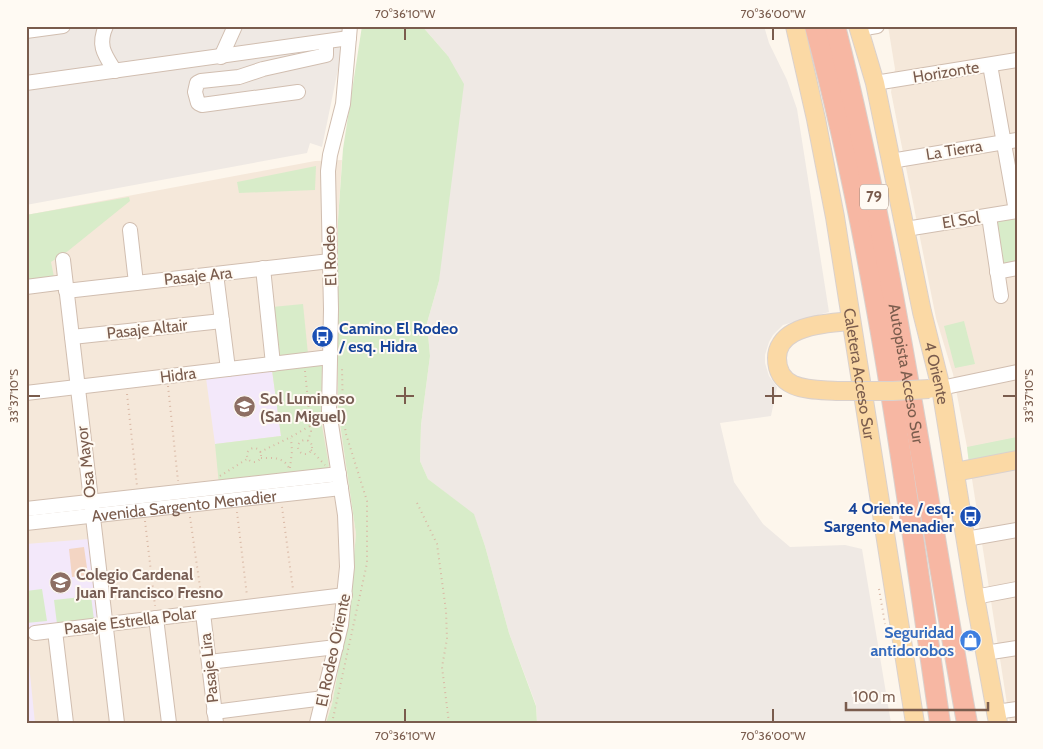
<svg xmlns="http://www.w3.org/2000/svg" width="1043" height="749" font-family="Cabin,sans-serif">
<rect width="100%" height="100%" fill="#fdf6ec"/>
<g fill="#f5e8da">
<path d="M888,26h129v697h-7l-43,-276 -14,-73 -17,-56 -45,-226 4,-23z"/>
<path d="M342,160l-4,60v190l18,124 -7,76 -17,94 -6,19h-300v-508l289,-54z"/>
</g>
<g fill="#efe9e4">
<path d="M26,26h321l-25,121 -12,-4 -3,10 -281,52z"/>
<path d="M422,26h342l5,17 18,37 10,29 32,203 -46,13 -10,10 -4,7 -4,13v8l4,13 8,11 -6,29 -51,7 14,59 29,42 27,23 55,-2 17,4 29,174h-354l-1,-18 -27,-72 -24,-87 -11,-31 -46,-36 -8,-18 1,-36 9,-69 -3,-33 12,-42 9,-225z"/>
</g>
<g fill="#f3e8fa">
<path d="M272,370l9,66 -66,8 -9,-66z"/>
<path d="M89,539l10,83 -73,8v-86z"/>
<path d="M26,635l9,88h-9z"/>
</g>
<g fill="#d8ecc9">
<path d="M362,26h60l26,30 16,28 -25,197 -12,42 3,33 -9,69 -1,36 8,18 46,35 11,32 24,87 27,73 1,17h-211l6,-19 17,-94 7,-76 -18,-124v-190l5,-71z"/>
<path d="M316,166l-1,24 -76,3 -2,-11z"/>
<path d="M129,197l1,4 -62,50 -17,11 3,15 -28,3v-65z"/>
<path d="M1017,216v49l-15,3 -9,-48z"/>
<path d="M303,304l5,50 -31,3 -5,-50z"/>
<path d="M964,321l11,43 -20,4 -11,-42z"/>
<path d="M322,364l-1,56 8,46 -3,4 -107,15 -4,-41 66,-8 -9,-66z"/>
<path d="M1017,437v18l-48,9 -2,-17z"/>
<path d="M42,589l5,32 -21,2v-32z"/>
<path d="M91,596l3,24 -37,4 -3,-24z"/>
</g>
<path fill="#f3d5c3" d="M84,547l4,28 -16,2 -3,-28z"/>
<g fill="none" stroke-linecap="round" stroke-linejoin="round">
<defs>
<g id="minor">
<path d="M106,26c-9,20 -1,29 9,45"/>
<path d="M859,29l18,-3"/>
<path d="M26,31l37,-5"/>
<path d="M221,57l14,-31"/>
<path d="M990,65l26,146"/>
<path d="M26,83l323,-45"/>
<path d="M875,83l142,-23"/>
<path d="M298,92l-96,13 -4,-2 -3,-11 2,-9 4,-2 38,-4 24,-8 63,-14v-13"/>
<path d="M891,161l126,-21"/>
<path d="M989,216l12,80"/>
<path d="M906,229l111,-18"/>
<path d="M130,230l6,53"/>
<path d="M63,260l54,463"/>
<path d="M263,268l10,96"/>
<path d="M997,272l20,-4"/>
<path d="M216,274l12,95"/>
<path d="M26,287l39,-5"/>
<path d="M66,291l264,-30"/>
<path d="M72,337l150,-16"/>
<path d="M941,388l76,-16"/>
<path d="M26,393l304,-36"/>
<path d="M26,509l313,-35"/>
<path id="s1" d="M26,523l315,-35"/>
<path d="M966,539l51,-9"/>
<path d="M975,597l42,-8"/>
<path d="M203,613l13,110"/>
<path d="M156,618l13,105"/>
<path d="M55,631l11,92"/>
<path d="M35,633l310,-38"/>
<path d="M985,653l32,-5"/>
<path d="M209,662l127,-15"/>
<path d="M214,712l110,-14"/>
<path d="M996,712l21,-3"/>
<path d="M317,723l24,-98 6,-58 -2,-52 -16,-104 2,-102 -3,-138 2,-16 13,-51 7,-78"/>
</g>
<g id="major">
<path id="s2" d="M795,26l21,93 19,98 80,506"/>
<path id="s3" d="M858,26l17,57 47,229 19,76 34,209 23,126"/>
<path d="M837,391c-25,-2 -60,1 -60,-33 0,-11 7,-20 16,-25 16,-9 39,-10 57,-12"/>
<path d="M955,472l62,-12"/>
</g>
<g id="highway">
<path d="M815,26c61,228 91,463 125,697"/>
<path id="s4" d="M835,26c58,230 90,464 132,697"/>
</g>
</defs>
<use href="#minor" stroke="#d1beb0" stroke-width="16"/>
<use href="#major" stroke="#dad1cd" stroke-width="20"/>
<use href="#highway" stroke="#dad1cd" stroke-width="22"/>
<g stroke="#d9b8a5" stroke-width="2" stroke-dasharray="1 4" stroke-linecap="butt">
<path d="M305,371l6,60 -3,10"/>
<path d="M168,386l10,95"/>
<path d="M127,394l10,92"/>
<circle cx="305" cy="447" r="7"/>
<circle cx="254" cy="455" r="7"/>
<path d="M311,450l14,15"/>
<path d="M260,452l31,-15 26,-15"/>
<path d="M261,458c10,0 22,-2 28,10"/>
<path d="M290,468l2,-17 -1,-13"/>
<path d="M220,476l27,-17"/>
<path d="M417,503l20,41 9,67 1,28 -5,28 7,56"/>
<path d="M282,507l11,82"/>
<path d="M237,512l10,84"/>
<path d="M190,517l12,84"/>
<path d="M145,521l10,85"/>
<path d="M879,589l6,35"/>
<path d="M332,723l35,-160v-62l-21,-67 -3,-19 -1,-48"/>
</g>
<use href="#minor" stroke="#fff" stroke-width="14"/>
<use href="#major" stroke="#fbd9a5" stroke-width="18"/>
<use href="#highway" stroke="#f7b7a3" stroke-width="20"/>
<defs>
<path id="major-bridge" d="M837,391h56l36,-2"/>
</defs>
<use href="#major-bridge" stroke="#dad1cd" stroke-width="20" stroke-linecap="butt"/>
<use href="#major-bridge" stroke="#fbd9a5" stroke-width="18"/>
</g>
<path fill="none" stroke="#7a5c4d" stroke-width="2" d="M405,28v12M773,28v12M405,387v17M773,387v17M28,396h12M396,396h18M765,396h17M1003,396h13M405,709v13M773,709v13"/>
<defs>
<symbol id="bus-disc" viewBox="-11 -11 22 22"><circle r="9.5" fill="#1a4fb4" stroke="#fffaf3"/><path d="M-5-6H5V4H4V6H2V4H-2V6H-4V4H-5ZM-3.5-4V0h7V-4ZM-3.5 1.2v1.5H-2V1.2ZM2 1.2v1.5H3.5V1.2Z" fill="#fff"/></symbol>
<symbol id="school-disc" viewBox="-11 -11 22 22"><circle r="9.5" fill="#8d6e63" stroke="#fffaf3"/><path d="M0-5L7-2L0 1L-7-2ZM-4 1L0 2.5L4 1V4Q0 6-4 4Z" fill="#fff"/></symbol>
<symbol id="shop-disc" viewBox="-11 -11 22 22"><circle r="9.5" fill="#3f7fe0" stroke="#fffaf3"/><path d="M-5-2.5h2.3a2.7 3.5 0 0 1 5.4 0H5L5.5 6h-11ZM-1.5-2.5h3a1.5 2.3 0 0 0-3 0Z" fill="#fff"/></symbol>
</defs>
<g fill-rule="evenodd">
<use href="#bus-disc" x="310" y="324" width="25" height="25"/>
<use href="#school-disc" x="232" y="394" width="25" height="25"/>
<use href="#bus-disc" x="958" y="504" width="25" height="25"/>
<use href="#school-disc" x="48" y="570" width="25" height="25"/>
<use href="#shop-disc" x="958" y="628" width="25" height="25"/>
</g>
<g text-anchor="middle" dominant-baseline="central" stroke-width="4" stroke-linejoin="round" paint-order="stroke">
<rect fill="#fffaf3" stroke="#a28b7f" stroke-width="1" x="860" y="184.5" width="28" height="25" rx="4"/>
<g font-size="15" font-weight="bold" fill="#7a5c4d">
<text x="874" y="197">79</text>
</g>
<g font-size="16" fill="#7a5c4d" stroke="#fffaf3">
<text transform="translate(946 72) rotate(-9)">Horizonte</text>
<text transform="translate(954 150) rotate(-9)">La Tierra</text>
<text transform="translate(961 220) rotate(-9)">El Sol</text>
<text transform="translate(330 256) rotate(-92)">El Rodeo</text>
<text transform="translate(198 276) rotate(-6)">Pasaje Ara</text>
<text transform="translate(147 329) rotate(-6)">Pasaje Altair</text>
<text stroke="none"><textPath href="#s4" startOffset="355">Autopista Acceso Sur</textPath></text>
<text stroke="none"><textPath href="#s3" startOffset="356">4 Oriente</textPath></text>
<text stroke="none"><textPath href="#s2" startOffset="354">Caletera Acceso Sur</textPath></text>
<text transform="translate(178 375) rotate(-7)">Hidra</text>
<text transform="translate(86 462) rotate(-97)">Osa Mayor</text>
<text stroke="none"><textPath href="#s1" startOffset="159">Avenida Sargento Menadier</textPath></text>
<text transform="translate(130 621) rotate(-7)">Pasaje Estrella Polar</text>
<text transform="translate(333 650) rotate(-78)">El Rodeo Oriente</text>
<text transform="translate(209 668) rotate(-96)">Pasaje Lira</text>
</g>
<g font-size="16" font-weight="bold" fill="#164399" stroke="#fffaf3" text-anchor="start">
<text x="339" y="328">Camino El Rodeo<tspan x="339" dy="18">/ esq. Hidra</tspan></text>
<text x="954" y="508" text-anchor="end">4 Oriente / esq.<tspan x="954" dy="18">Sargento Menadier</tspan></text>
</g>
<g font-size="16" font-weight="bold" fill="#785e54" stroke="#fffaf3" text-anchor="start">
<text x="260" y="398">Sol Luminoso<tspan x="260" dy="18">(San Miguel)</tspan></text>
<text x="76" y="574">Colegio Cardenal<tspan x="76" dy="18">Juan Francisco Fresno</tspan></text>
</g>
<g font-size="16" font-weight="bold" fill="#366cbe" stroke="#fffaf3" text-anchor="end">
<text x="954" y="632">Seguridad<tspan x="954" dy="18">antidorobos</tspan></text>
</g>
</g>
<rect width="1043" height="749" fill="none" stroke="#fffaf3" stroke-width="55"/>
<path d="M846 702v8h142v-8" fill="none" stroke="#7a5c4d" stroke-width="2.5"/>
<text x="853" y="702" font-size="15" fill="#7a5c4d" stroke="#fffaf3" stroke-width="4" paint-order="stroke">100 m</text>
<rect x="28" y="28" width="988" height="694" fill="none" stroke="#7a5c4d" stroke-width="2"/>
<g font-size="12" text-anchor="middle" fill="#7a5c4d">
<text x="405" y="18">70°36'10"W</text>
<text x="773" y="18">70°36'00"W</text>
<text transform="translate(14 396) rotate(-90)" y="4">33°37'10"S</text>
<text transform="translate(1029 396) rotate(-90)" y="4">33°37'10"S</text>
<text x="405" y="740">70°36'10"W</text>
<text x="773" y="740">70°36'00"W</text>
</g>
</svg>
